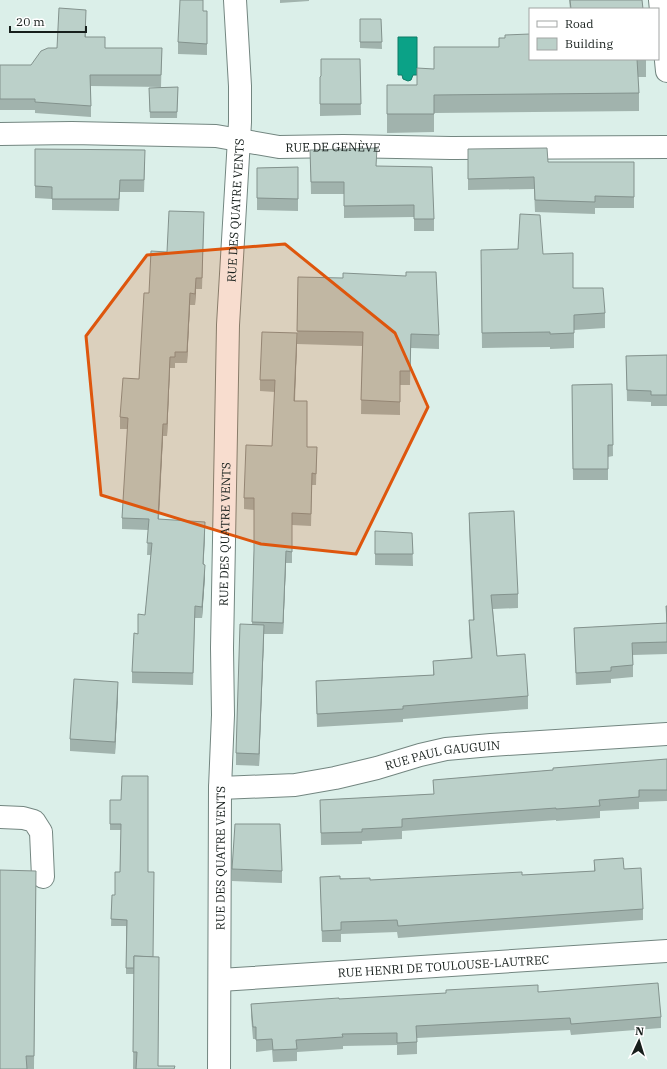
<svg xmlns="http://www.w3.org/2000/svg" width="667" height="1069" font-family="'IBM Plex Serif',serif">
<rect width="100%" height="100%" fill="#dbefe9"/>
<path fill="#0ba287" stroke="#0f7b67" d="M398,37h19v38h-4l-2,5 -3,1 -5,-2 -1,-4h-4z"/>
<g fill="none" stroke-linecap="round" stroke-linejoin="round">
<defs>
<g id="minor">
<path d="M660,0l7,71"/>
<path id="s1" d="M0,134l72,-1 144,3 63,11 64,-1 108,2 216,-1"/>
<path id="s2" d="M220,788l75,-3 40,-7 42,-10 43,-13 26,-6 45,-4 176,-11"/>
<path d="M0,817l23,1 11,3 7,11 2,45"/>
<path id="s3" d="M220,980l447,-29"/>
<path id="s4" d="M219,1069l1,-281 3,-73 -1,-67 6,-323 12,-203v-36l-5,-86"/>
</g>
</defs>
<use href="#minor" stroke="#738680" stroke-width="24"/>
<use href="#minor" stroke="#fff" stroke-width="22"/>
</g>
<g fill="#a1b3ad">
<path d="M280,0h29v1l-29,2z"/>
<path d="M569,0h73l1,9h-73z"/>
<path d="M203,11h4v44l-29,-1v-12z"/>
<path d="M360,19h21l1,30 -22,-1z"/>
<path d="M86,21v16l19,11h57l-1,39 -70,-1v31l-56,-4v-3h-35v-45h31l26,-17z"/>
<path d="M499,38l147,21v18h-8l1,16v18l-205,2v19l-47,1v-48h30l17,-16 65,-22z"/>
<path d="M360,59l1,56 -41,1v-39z"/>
<path d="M178,87l-1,31h-27l-1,-30z"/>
<path d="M35,149l110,13 -1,30h-24l-1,19 -67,-1v-11l-17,-1z"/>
<path d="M468,149l80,13h86v46h-39v6l-60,-2 -1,-23 -66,1z"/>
<path d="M310,150l67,16 57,53v12h-20v-14l-70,1v-24h-33z"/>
<path d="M298,167v44l-41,-1v-42z"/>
<path d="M204,223l-2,66h-6l-1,16h-5l-3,58h-12v5h-5l-3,68h-4l-4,83 46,15 -2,30 2,12 -3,42h-7l-2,67 -61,-2v-11l6,-38 7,-19 6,-60h-4l1,-25 -26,-1v-11l6,-89h-8v-12l19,-38 10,-86 18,-41z"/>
<path d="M518,249l25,5 30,34 32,25v15l-31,2v18l-24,1v-2l-68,1 -1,-84z"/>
<path d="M298,277l141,58v14l-28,-1 -1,37h-10v30l-39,-1 1,-68 -65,-2z"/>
<path d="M297,344l-2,57 12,46h10l-1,38h-4l-1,41 -19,-1v38h-6l-3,71h-19l-5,132 -23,-1v-12l16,-129 2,-73v-41l-10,-1v-11l28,-52 3,-54 -15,-1v-11z"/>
<path d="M667,355v51h-16v-4l-24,-1 -1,-45z"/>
<path d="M612,384l1,72 -5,1v23h-35l-1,-95z"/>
<path d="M469,513l49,81v14l-25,1 4,47 31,40v13l-125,10v3l-86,5 -1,-46 117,-6v-14l38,-3 -2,-24v-14h4l-4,-93z"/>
<path d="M412,533l1,33 -38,-1v-11z"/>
<path d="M666,606h1v48l-34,1v22l-22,2v4l-35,2 -2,-57 92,-5z"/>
<path d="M118,694l-3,60 -45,-3v-12z"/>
<path d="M667,759v42l-28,1v7l-39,2v7l-44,3v-1l-154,11v8l-40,2v3l-41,1 -1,-45 114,-6 -1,-14 120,-10z"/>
<path d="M110,800l38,72 10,194 17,3h-42l1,-95h-8v-48h-15l1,-31h3l5,-23 1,-42h-11z"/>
<path d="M594,860l30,9 19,40v11l-245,18 -1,-6 -56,2v8h-19l-2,-65 50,3 152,-5 72,-4z"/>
<path d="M232,869l50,2v12l-50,-2z"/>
<path d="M36,871l-2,198h-34z"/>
<path d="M538,992l123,25v11l-90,7 -1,-5 -153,8v16l-20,1v-10l-54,1v3l-46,3v9l-24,1 -1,-12 -16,2v-13h-3l-2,-23v-12l88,-5z"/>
</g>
<g fill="#83928d">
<path d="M196,278v11l-1,16v-11z"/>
<path d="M190,293v12l-3,58v-11z"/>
<path d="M297,333v11l-3,68v-11z"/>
<path d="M170,357v11l-3,68v-12z"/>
<path d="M163,424v12l-5,95v-12z"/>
<path d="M205,522v12l-2,42v-12z"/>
<path d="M286,551v12l-3,71v-11z"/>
<path d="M205,565v11l-3,42v-11z"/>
<path d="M264,625v12l-5,129v-12z"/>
<path d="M118,682v12l-3,60v-12z"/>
</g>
<g fill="#bbd0c9" stroke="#83928d">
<path d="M180,0h23v11h4v33l-29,-2z"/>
<path d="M570,0h72l1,9h-72z"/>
<path d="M59,8l27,2 -1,27h20v11h57l-1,27h-71l1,31 -56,-4v-3h-35v-34h31l10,-14 7,-3h9z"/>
<path d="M360,19h21l1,23h-22z"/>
<path d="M530,34v25h116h-9l2,34 -205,2v19h-47v-29h30v-17l17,1v-22h65v-9h6v-3z"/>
<path d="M321,59h39l1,45h-41v-27l1,-1z"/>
<path d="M178,87l-1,25h-27l-1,-24z"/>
<path d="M377,148l-1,18 56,1 2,52h-20v-14l-70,1v-24h-33l-1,-32z"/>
<path d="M547,148l1,14h86v35l-39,-1v6l-60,-2 -1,-23 -66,2v-30z"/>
<path d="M35,149l110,1 -1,30h-24l-1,19h-67v-12l-17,-1z"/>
<path d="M298,167v32l-41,-1v-30z"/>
<path d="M169,211l35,1 -2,66h-6l-1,16 -5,-1 -3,59h-12v5h-5l-3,67h-4l-5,95 47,3 -2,42 2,1 -3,42 -7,-1 -2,67 -61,-1 2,-39 4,1v-20l7,1 7,-72h-5l2,-24 -27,-1 6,-100 -8,-1 3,-39 16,1 5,-86h5l2,-42 16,1z"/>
<path d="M520,214l20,1 3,39 30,-1v35h30l2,25 -31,2v18l-24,1v-2l-68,1 -1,-83 37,-1z"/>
<path d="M406,272h30l3,63 -28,-1 -1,37h-10v31l-39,-2 2,-68 -66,-1 1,-54 45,1v-5l63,3z"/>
<path d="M262,332l35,1 -3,68h13v46h10l-1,27 -4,-1 -1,41 -19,-1v39l-6,-1 -3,72 -31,-1 2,-72v-52h-10l2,-53 26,1 3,-66h-15z"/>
<path d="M667,355v40h-16v-4l-24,-1 -1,-34z"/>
<path d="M612,384l1,61h-5v24h-35l-1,-84z"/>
<path d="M514,511l4,83 -27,1 6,61 28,-2 3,42 -125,10v3l-86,5 -1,-33 118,-6 -1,-14 39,-3 -3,-38h5l-5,-107z"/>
<path d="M375,531l37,2 1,21h-38z"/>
<path d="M666,606h1v16z"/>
<path d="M667,623v19l-35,1 1,22 -22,2v4l-35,2 -2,-45z"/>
<path d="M240,624l24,1 -5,129 -23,-1z"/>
<path d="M74,679l44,3 -3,60 -45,-3z"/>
<path d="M667,759v31h-28v7l-40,3 1,6 -44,3v-1l-154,11v8l-40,2v3l-41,1 -1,-33 114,-6 -1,-14 120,-10v-2z"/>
<path d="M122,776h26v96h6l-1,85 -19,-1v12h-8l1,-48 -16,-1 1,-24h3v-23h5l1,-48h-11v-24h11z"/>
<path d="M235,824h45l2,47 -50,-2z"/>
<path d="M623,858l1,11 17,-1 2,41 -245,17 -1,-6 -56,2v8l-19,1 -2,-54 20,-1v3l30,-1v2l152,-8v3l73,-4 -1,-11z"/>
<path d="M0,870l36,1 -2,185h-8l1,13h-27z"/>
<path d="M134,956l25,1 -1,109h17l-1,3h-38l1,-17h-4z"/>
<path d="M658,983l3,34 -90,7 -1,-6 -154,8 1,16 -20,1v-10l-55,1 1,3 -47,3 1,9 -24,1 -1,-11 -16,1v-13h-3l-2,-23 88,-6v1l107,-6v-3l92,-5v7z"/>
</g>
<path fill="#de560d" fill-opacity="0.2" stroke="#de560d" stroke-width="3" stroke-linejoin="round" d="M285,244l110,89 33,74 -72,147 -95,-10 -160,-49 -15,-159 61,-81z"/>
<g text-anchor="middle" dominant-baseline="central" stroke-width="3" stroke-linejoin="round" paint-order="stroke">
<g font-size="12" fill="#171f1c" stroke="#fff">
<text stroke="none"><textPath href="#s1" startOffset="334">RUE DE GENÈVE</textPath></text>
<text stroke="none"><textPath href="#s4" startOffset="859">RUE DES QUATRE VENTS</textPath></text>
<text stroke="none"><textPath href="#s4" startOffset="535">RUE DES QUATRE VENTS</textPath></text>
<text stroke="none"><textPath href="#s2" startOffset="226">RUE PAUL GAUGUIN</textPath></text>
<text stroke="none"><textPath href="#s4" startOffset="211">RUE DES QUATRE VENTS</textPath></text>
<text stroke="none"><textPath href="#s3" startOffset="224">RUE HENRI DE TOULOUSE-LAUTREC</textPath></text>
</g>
</g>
<rect x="529" y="8" width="130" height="52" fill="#ffffff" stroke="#a2a5a4"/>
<rect x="537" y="21" width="20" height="6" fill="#ffffff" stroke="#a2a5a4"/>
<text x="565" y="28" font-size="12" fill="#171f1c">Road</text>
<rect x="537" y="38" width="20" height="12" fill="#bbd0c9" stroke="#a2a5a4"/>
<text x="565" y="48" font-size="12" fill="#171f1c">Building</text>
<g transform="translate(639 1041) rotate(4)" stroke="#ffffff" stroke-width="3" paint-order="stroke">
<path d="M0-3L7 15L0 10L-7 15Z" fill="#171f1c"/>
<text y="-6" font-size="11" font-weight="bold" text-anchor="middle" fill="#171f1c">N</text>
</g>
<path d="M10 26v6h76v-6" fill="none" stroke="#171f1c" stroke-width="2"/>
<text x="16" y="26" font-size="12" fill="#171f1c" stroke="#ffffff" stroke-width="3" paint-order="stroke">20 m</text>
</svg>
